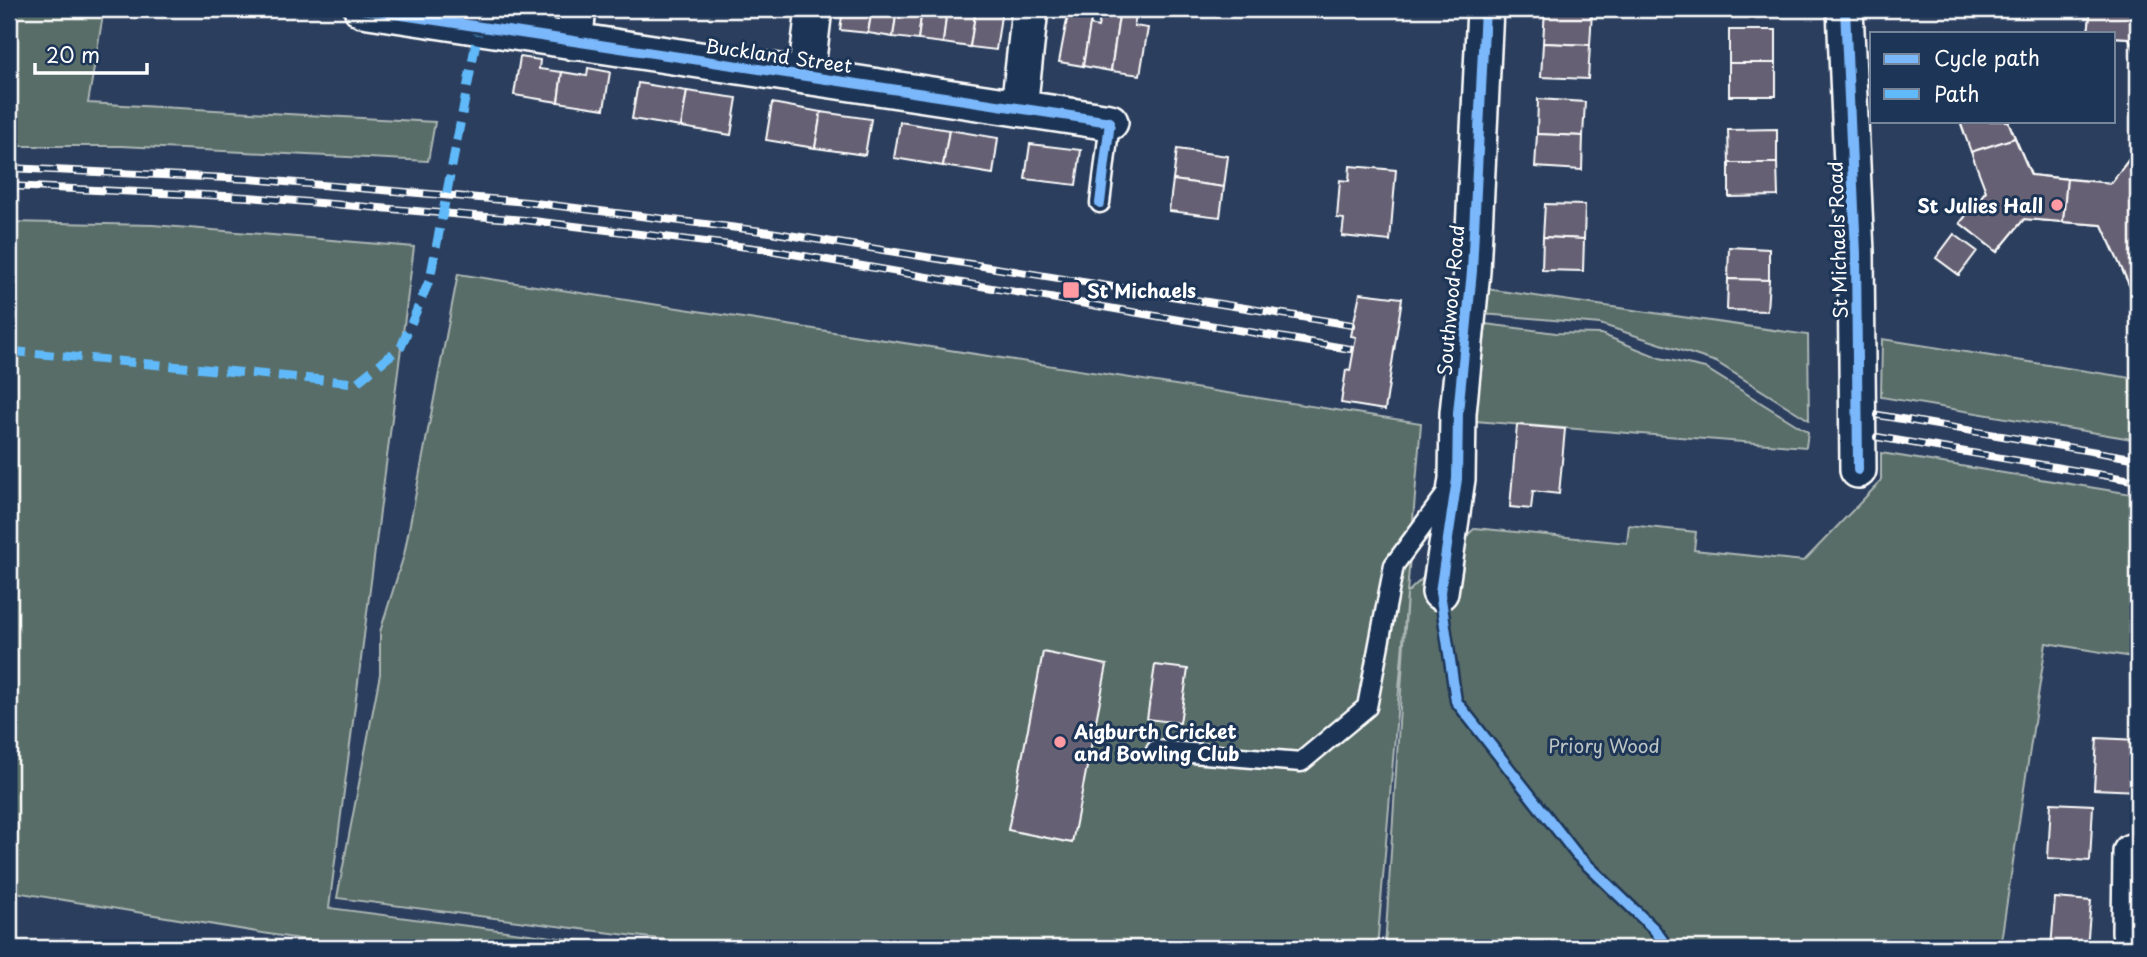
<svg xmlns="http://www.w3.org/2000/svg" width="2147" height="957" font-family="'Playpen Sans',sans-serif">
<rect width="100%" height="100%" fill="#2b3e5d"/>
<filter id="ink" filterUnits="userSpaceOnUse"><feTurbulence type="fractalNoise" baseFrequency=".0143" numOctaves="2"/><feDisplacementMap in="SourceGraphic" scale="14" xChannelSelector="R" yChannelSelector="G"/><feConvolveMatrix kernelMatrix="1 2 1 2 8 2 1 2 1" color-interpolation-filters="sRGB"/></filter>
<g filter="url(#ink)">
<g fill="#586d68" stroke="#acb6b4" stroke-width="2">
<path d="M9,9h95l-16,94 347,19 -7,39 -307,-15h-112z"/>
<path d="M9,222l144,3 261,22 -85,661 308,40h-283l-345,-57z"/>
<path d="M458,274l963,149 -14,170 68,-65 152,15 2,-18 67,7 -2,18 110,11 77,-80v-28l257,42v163l-92,-15 -46,305h-615l22,-353 -30,353h-648l-392,-50 43,-224v-42l24,-77z"/>
<path d="M1480,288l328,47 1,85 -93,-58 -116,-38 -117,-10z"/>
<path d="M1486,324l70,9 45,1 59,24 45,10 103,64 -2,15 -331,-26z"/>
<path d="M1882,339l256,40v61l-257,-43z"/>
</g>
<g fill="#656073" stroke="#fff" stroke-width="2">
<path d="M720,9h28l-1,4z"/>
<path d="M748,9h28l-1,8 -28,-4z"/>
<path d="M843,9h29l-4,24 -28,-3z"/>
<path d="M872,9h25l-4,28 -25,-4z"/>
<path d="M897,9h25l-4,31 -25,-3z"/>
<path d="M922,9h25l-4,34 -25,-3z"/>
<path d="M947,9h29l-6,38 -27,-4z"/>
<path d="M976,9h26l-6,41 -26,-3z"/>
<path d="M1069,9h24l-10,57 -24,-4z"/>
<path d="M1102,9h18l-9,62 -28,-5 7,-41 8,2z"/>
<path d="M1120,9h17l-3,17 14,2 -8,47 -29,-4z"/>
<path d="M1545,9l47,2 -2,34 -47,-2z"/>
<path d="M1709,9h47l-1,3 -46,-1z"/>
<path d="M2091,9h47v50l-9,-21 -15,-1v-4h-26z"/>
<path d="M2091,9h47v50l-9,-21 -15,-1v-4h-26z"/>
<rect x="1729" y="30" width="47" height="33"/>
<path d="M1543,43l47,2 -2,34 -47,-2z"/>
<path d="M520,57l20,3 -1,9 23,3 -4,30 -44,-7z"/>
<rect x="1729" y="63" width="47" height="33"/>
<path d="M588,68l22,4 -6,37 -46,-7 4,-30 25,4z"/>
<path d="M638,83l49,8 -6,36 -49,-8z"/>
<path d="M687,91l50,7 -6,37 -50,-8z"/>
<path d="M1538,99l47,3 -2,34 -46,-2z"/>
<path d="M772,103l49,9 -6,36 -49,-8z"/>
<path d="M821,112l50,7 -6,36 -50,-7z"/>
<path d="M1960,121h48l23,54 80,8 27,-36v138l-7,4 -29,-64 -78,-6 -27,33 -37,-29 26,-32z"/>
<path d="M1960,121h48l7,17 -44,14z"/>
<path d="M900,122l49,8 -6,36 -49,-8z"/>
<path d="M1777,129v34h-48l-1,-33z"/>
<path d="M949,130l49,8 -5,36 -50,-8z"/>
<path d="M1537,134l46,2 -1,34 -47,-3z"/>
<path d="M2015,138l16,37 36,4 -4,43 -39,-3 -27,33 -37,-29 26,-32 -15,-39z"/>
<path d="M1030,144l51,6 -5,35 -51,-6z"/>
<path d="M2138,148v137l-7,4 -29,-64 -39,-3 4,-43 44,4z"/>
<path d="M1177,149l51,7 -4,31 -51,-7z"/>
<path d="M1729,163h48l1,33 -49,1z"/>
<path d="M1350,166l46,4 -6,71 -48,-5 2,-17 -7,-1 3,-38 9,1z"/>
<path d="M1173,180l51,7 -4,30 -51,-6z"/>
<path d="M1545,204l40,1 -1,34 -41,-2z"/>
<path d="M1954,234l23,17 -18,24 -23,-17z"/>
<path d="M1543,237l41,2 -1,32 -41,-1z"/>
<path d="M1729,247l40,2v31l-41,-1z"/>
<path d="M1728,279l41,1 -2,31 -40,-1z"/>
<path d="M1360,293l42,5 -17,112 -44,-7 5,-33 4,1 6,-34 -5,-1z"/>
<path d="M1517,425l48,4 -6,65 -26,-3 -2,18 -21,-2z"/>
<path d="M1043,652l64,13 -35,178 -64,-13z"/>
<path d="M1155,665l33,4 -8,54 -33,-4z"/>
<path d="M2097,738l41,2v51l-44,-2z"/>
<path d="M2051,803l42,2 -3,56 -42,-3z"/>
<path d="M2055,898l36,3 -4,47h-36z"/>
</g>
<g fill="none" stroke-linecap="round" stroke-linejoin="round">
<defs>
<g id="service">
<path d="M1100,203l10,-81"/>
<path d="M1156,750l145,12 66,-55 27,-142 53,-72"/>
</g>
<g id="minor">
<path d="M362,9l748,113"/>
<path d="M1845,9l11,244 2,217"/>
<path d="M574,42l4,-33"/>
<path d="M806,76l8,-67"/>
<path d="M1019,108l11,-99"/>
<path d="M1440,592l17,-113 1,-66 14,-142 13,-262"/>
<path d="M2130,932l1,-80"/>
</g>
</defs>
<use href="#service" stroke="#fff" stroke-width="23"/>
<use href="#minor" stroke="#fff" stroke-width="40"/>
<use href="#service" stroke="#1d3557" stroke-width="18"/>
<use href="#minor" stroke="#1d3557" stroke-width="35"/>
<defs>
<g id="rail">
<path d="M9,168l240,11 278,23 243,30 582,93"/>
<path d="M9,186l239,11 277,23 238,29 587,100"/>
<path d="M1878,415l260,44"/>
<path d="M1877,437l261,44"/>
</g>
</defs>
<use href="#rail" stroke="#fff" stroke-width="8"/>
<use href="#rail" stroke="#1d3557" stroke-width="5" stroke-dasharray="16" stroke-linecap="butt"/>
<path stroke="#60bafa" stroke-width="9" stroke-dasharray="18 9" stroke-linecap="butt" d="M9,351l347,32 45,-36 29,-68 49,-252"/>
<defs>
<g id="cycleway">
<path d="M362,9l748,113 -10,81"/>
<path d="M1485,9l-13,262 -14,142 -1,66 -17,113 16,109 121,154 77,74 14,19"/>
<path d="M1845,9l11,244 2,217"/>
</g>
</defs>
<use href="#cycleway" stroke="#1d3557" stroke-width="15"/>
<use href="#cycleway" stroke="#7ab7fb" stroke-width="10"/>
</g>
</g>
<g fill="#ff9aa2" stroke="#1d3557" stroke-width="2.5">
<circle cx="2057" cy="205" r="7"/>
<rect x="1062" y="281" width="18" height="18" rx="3.5"/>
<circle cx="1060" cy="742" r="7"/>
</g>
<g text-anchor="middle" dominant-baseline="central" stroke-width="6" stroke-linejoin="round" paint-order="stroke">
<g font-size="19" fill="#fff" stroke="#1d3557">
<text transform="translate(779 55) rotate(8)">Buckland Street</text>
<text transform="translate(1837 240) rotate(-92)">St Michaels Road</text>
<text transform="translate(1450 300) rotate(-85)">Southwood Road</text>
</g>
<g font-size="19" font-weight="bold" fill="#fff" stroke="#1d3557" text-anchor="start">
<text x="2043" y="205" text-anchor="end">St Julies Hall</text>
<text x="1087" y="290">St Michaels</text>
<text x="1074" y="731">Aigburth Cricket<tspan x="1074" dy="22">and Bowling Club</tspan></text>
</g>
<g font-size="19" fill="#bcc5c3" stroke="#1d3557">
<text x="1604" y="745">Priory Wood</text>
</g>
</g>
<rect width="2147" height="957" fill="none" stroke="#1d3557" stroke-width="35"/>
<rect x="18" y="18" width="2112" height="922" fill="none" stroke="#fff" stroke-width="2.5" filter="url(#ink)"/>
<rect x="1870" y="32" width="245" height="91" fill="#1d3557" stroke="#77869a" stroke-width="2"/>
<rect x="1884" y="54" width="35" height="10" fill="#7ab7fb" stroke="#77869a" stroke-width="2"/>
<text x="1934" y="66" font-size="21" fill="#ffffff">Cycle path</text>
<rect x="1884" y="89" width="35" height="10" fill="#60bafa" stroke="#77869a" stroke-width="2"/>
<text x="1934" y="102" font-size="21" fill="#ffffff">Path</text>
<path d="M35 63v10h112v-10" fill="none" stroke="#ffffff" stroke-width="3.5"/>
<text x="46" y="63" font-size="21" fill="#ffffff" stroke="#1d3557" stroke-width="5" paint-order="stroke">20 m</text>
</svg>
